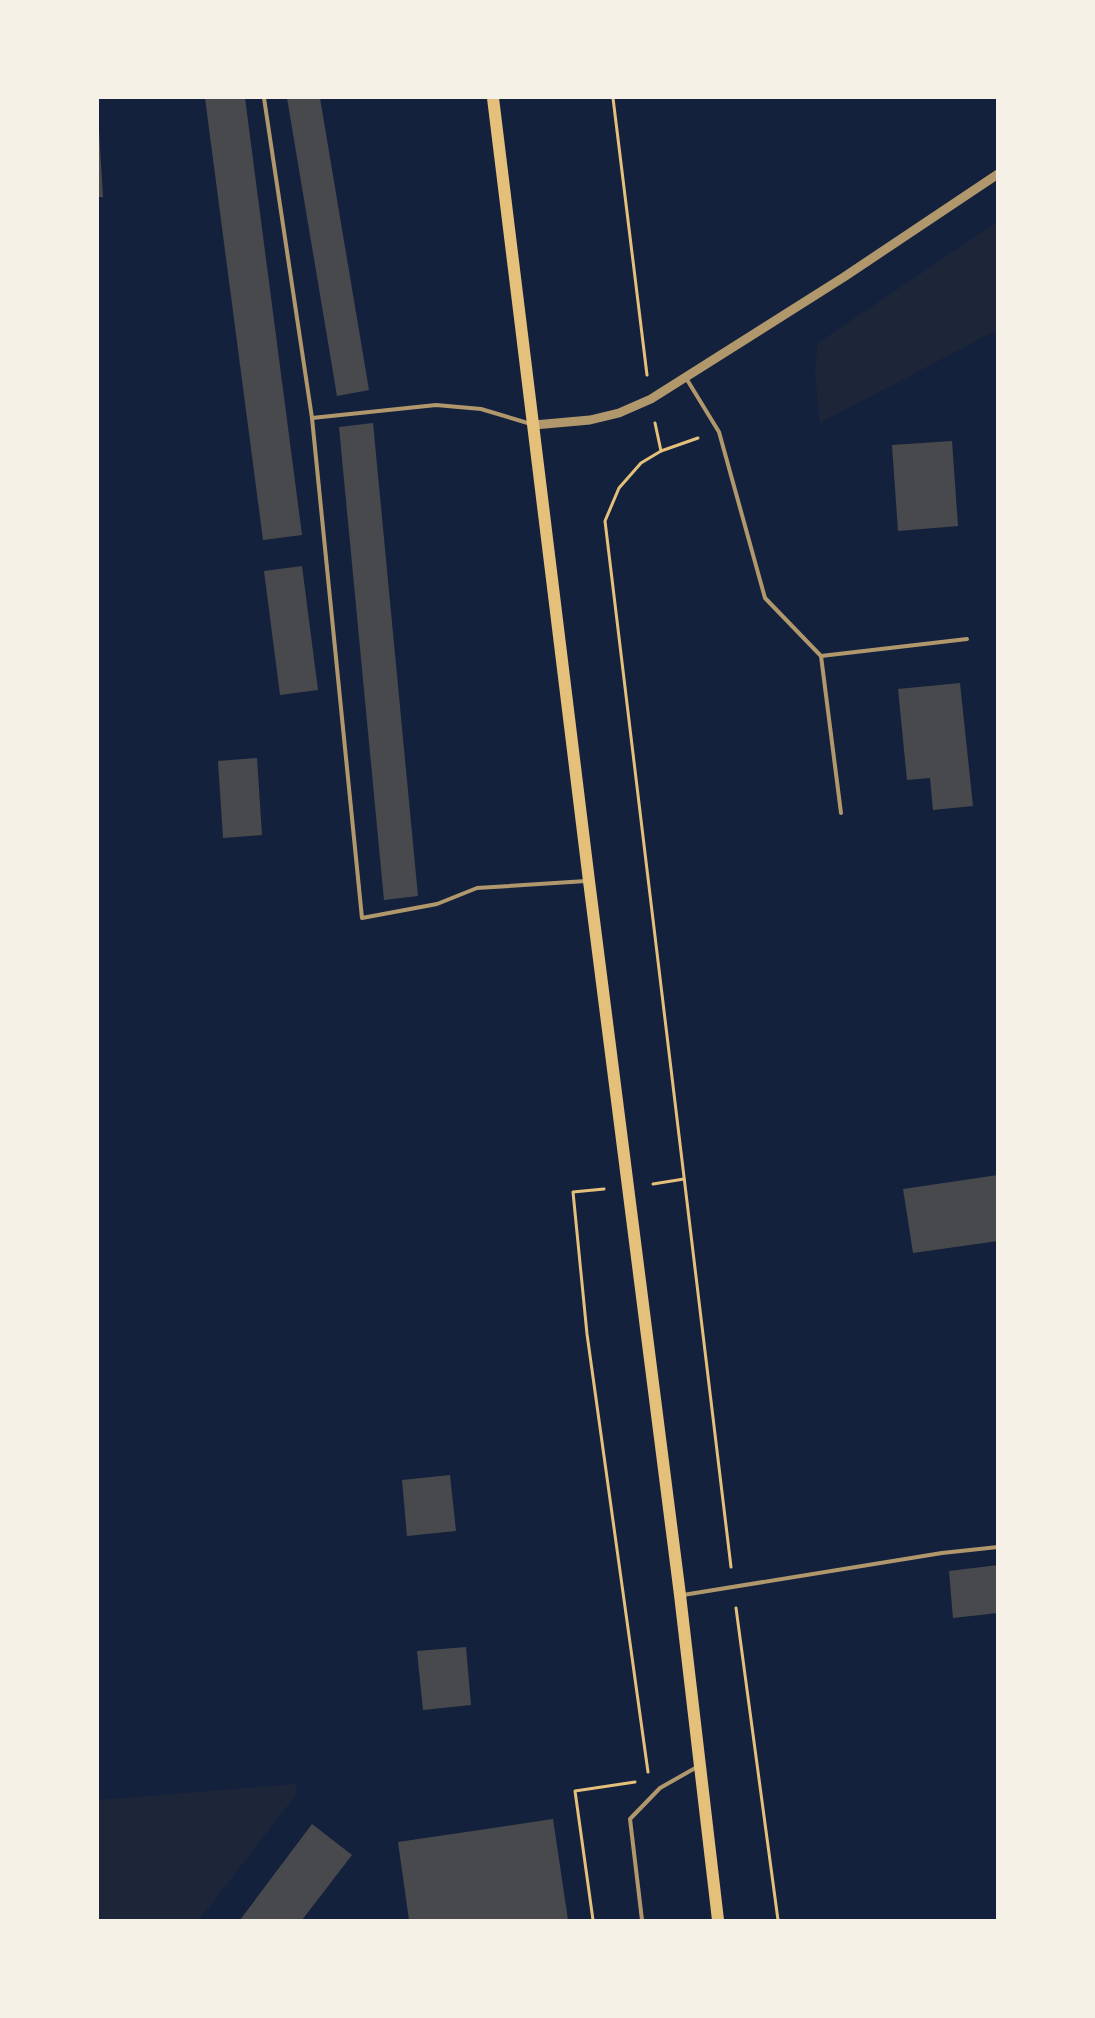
<svg xmlns="http://www.w3.org/2000/svg" width="1095" height="2018" font-family="Helvetica,sans-serif">
<rect width="100%" height="100%" fill="#14213d"/>
<g fill="#1d2539">
<path d="M997,222v108l-177,93 -5,-52 3,-28z"/>
<path d="M296,1784v11l-97,125h-101v-120z"/>
</g>
<g fill="#48494c">
<path d="M205,98h40l57,437 -39,5z"/>
<path d="M287,98h33l49,292 -32,6z"/>
<path d="M98,130h1l4,67h-5z"/>
<path d="M373,423l45,473 -34,4 -45,-473z"/>
<path d="M952,441l6,85 -60,5 -6,-86z"/>
<path d="M302,566l16,124 -38,5 -16,-124z"/>
<path d="M960,683l13,123 -40,4 -3,-32 -23,2 -9,-91z"/>
<path d="M257,758l5,77 -39,3 -5,-77z"/>
<path d="M998,1175v66l-85,12 -10,-64z"/>
<path d="M450,1475l6,56 -49,5 -5,-56z"/>
<path d="M998,1565v48l-45,5 -4,-47z"/>
<path d="M466,1647l5,58 -48,5 -6,-59z"/>
<path d="M553,1819l15,101h-159l-11,-78z"/>
<path d="M312,1824l40,31 -50,65h-62z"/>
</g>
<g fill="none" stroke-linecap="round" stroke-linejoin="round">
<g stroke="#e5c07b" stroke-width="3">
<path d="M613,98l34,277"/>
<path d="M655,423l6,28 -20,12 -22,25 -14,33 126,1046"/>
<path d="M661,451l37,-13"/>
<path d="M653,1184l31,-5"/>
<path d="M604,1189l-31,3 14,142 61,438"/>
<path d="M736,1608l42,312"/>
<path d="M593,1920l-18,-129 60,-9"/>
</g>
<g stroke="#b1986c" stroke-width="4">
<path d="M264,98l48,320 50,500 75,-14 40,-16 109,-7"/>
<path d="M686,378l33,54 46,166 56,58 20,157"/>
<path d="M312,418l124,-13 45,4 50,15"/>
<path d="M821,656l146,-17"/>
<path d="M683,1595l259,-42 56,-6"/>
<path d="M642,1920l-12,-101 30,-31 37,-21"/>
</g>
<path stroke="#b1986c" stroke-width="9" d="M534,425l56,-5 29,-7 32,-14 193,-122 154,-103"/>
<path stroke="#e5c07b" stroke-width="12" d="M493,98l96,783 91,714 38,325"/>
</g>
<rect width="1095" height="2018" fill="none" stroke="#f6f1e7" stroke-width="198"/>
</svg>
